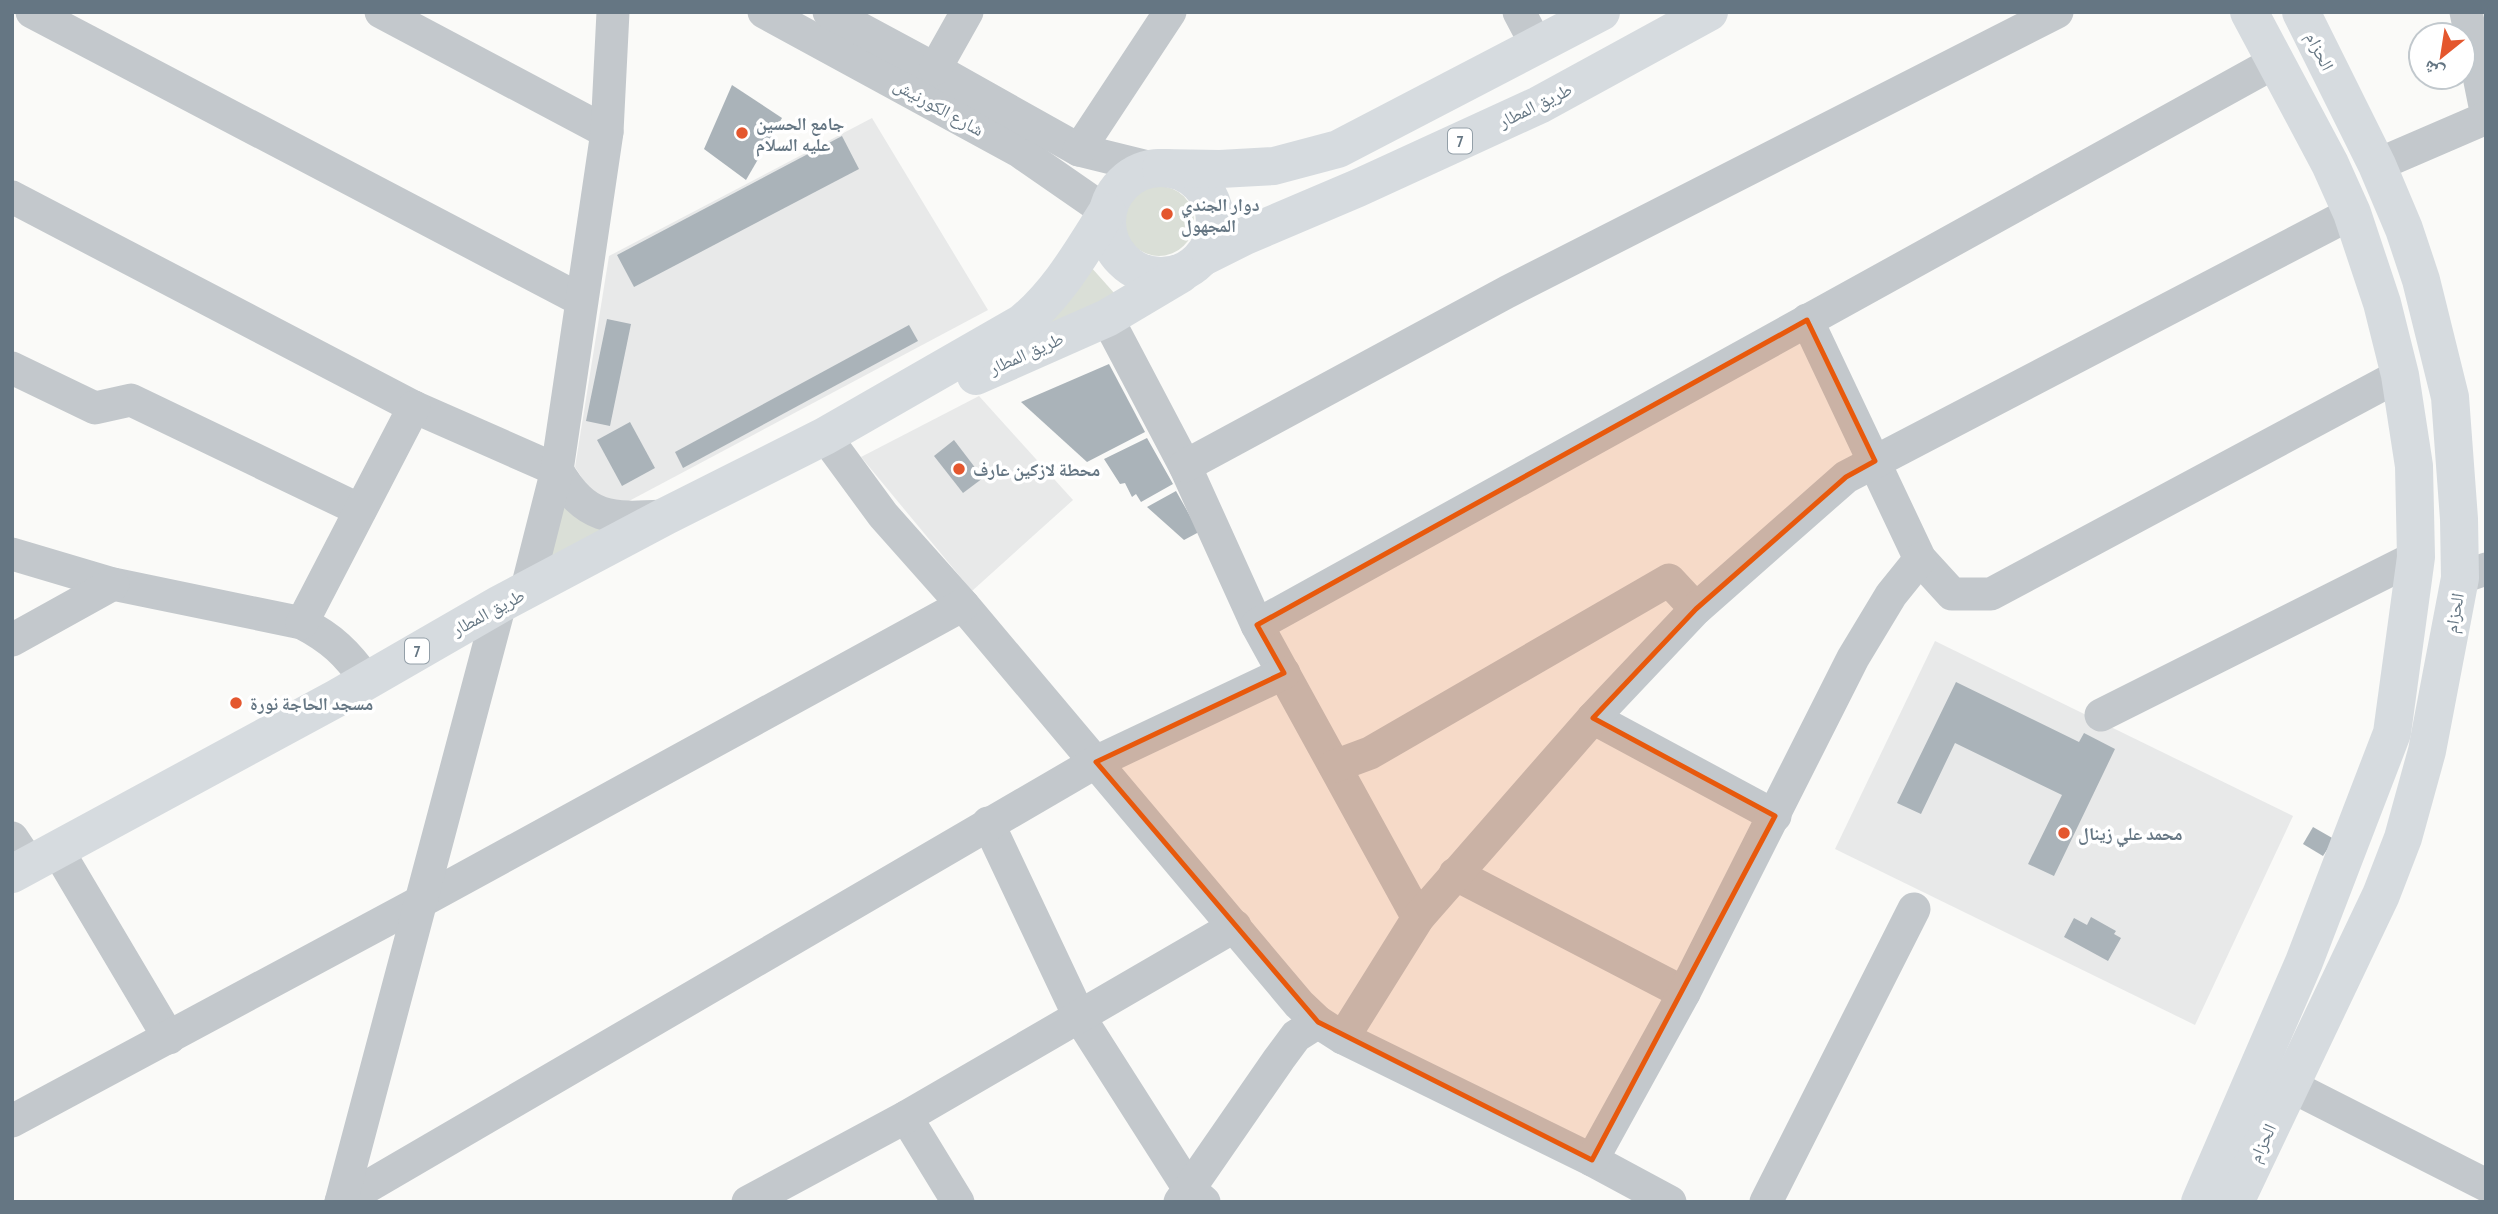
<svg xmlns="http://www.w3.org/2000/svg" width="2498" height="1214" font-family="'PT Sans Narrow','Noto Naskh Arabic',sans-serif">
<rect width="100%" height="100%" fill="#fafaf8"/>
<g fill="#e8e9e9">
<path d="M872,118l116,192 -359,191 -16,3 -22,-12 -16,-25 34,-211z"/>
<path d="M979,396l94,104 -101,91 -111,-134z"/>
<path d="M1935,641l358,175 -98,209 -360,-176z"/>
</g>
<g fill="#dadfd7">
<circle cx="1159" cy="221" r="35"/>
<path d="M1090,266l25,28 -79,39z"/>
<path d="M561,495l42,35 -53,29z"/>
</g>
<g fill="#aab3b9">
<path d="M732,85l50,33 -36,62 -42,-31z"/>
<path d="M842,136l17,33 -225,118 -17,-32z"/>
<path d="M607,319l24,5 -21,102 -24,-5z"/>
<path d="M909,325l9,16 -235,127 -8,-16z"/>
<path d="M1109,364l36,68 -58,30 -66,-60z"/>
<path d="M630,422l25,46 -33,18 -25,-46z"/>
<path d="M1147,438l26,46 -32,18 -5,-8 -4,3 -7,-14 -5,1 -16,-25z"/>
<path d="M954,440l29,38 -20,15 -29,-37z"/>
<path d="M1176,491l23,41 -15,8 -37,-33z"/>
<path d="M1956,682l123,60 5,-9 31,16 -61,127 -26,-12 34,-69 -107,-52 -34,71 -24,-11z"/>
<path d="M2313,827l21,12 -11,17 -20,-12z"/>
<path d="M2091,917l25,14 -2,3 7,4 -13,23 -44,-24 10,-19 13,7z"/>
</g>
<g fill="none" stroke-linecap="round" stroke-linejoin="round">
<g stroke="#c3c8cc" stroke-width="33">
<path d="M32,12l549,288"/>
<path d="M381,12l226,120"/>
<path d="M764,12l255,139 88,61"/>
<path d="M829,12l106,57 144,81 73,18"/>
<path d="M1519,12l18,34"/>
<path d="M2466,12l20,99"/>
<path d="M935,69l32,-57"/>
<path d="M1079,150l91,-138"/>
<path d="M2377,165l109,-47"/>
<path d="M12,197l402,210 143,63c29,50 53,49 106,46"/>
<path d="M1107,318l78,148 72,159 161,293"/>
<path d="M1807,320l113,239 32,35h39l409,-219"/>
<path d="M12,368l83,40 36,-8 229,110"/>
<path d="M825,436l58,79 80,90 336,399 19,18 25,16 249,122 78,42"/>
<path d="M1185,466l322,-174 550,-280"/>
<path d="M12,554l101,30 189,39c29,15 45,30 64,57"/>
<path d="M2460,578l26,-9"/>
<path d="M526,592l31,-122 50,-338 6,-120"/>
<path d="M302,623l112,-216"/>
<path d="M1257,625l1020,-564"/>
<path d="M12,640l101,-56"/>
<path d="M2101,715l315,-158"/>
<path d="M1593,718l182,98"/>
<path d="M1335,766l35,-13 299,-173 27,29"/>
<path d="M988,823l92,195 109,171 15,13"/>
<path d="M12,838l18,27"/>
<path d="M58,851l111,187"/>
<path d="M1455,874l229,119"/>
<path d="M1343,1038l75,-120 175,-200 103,-109 150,-132 506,-264"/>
<path d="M2289,1085l197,100"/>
<path d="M906,1117l52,85"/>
<path d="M12,1121l410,-220 541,-296"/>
<path d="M1592,1160l92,-167 169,-335 38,-63 29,-36"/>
<path d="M341,1202l755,-440 188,-89"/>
<path d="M341,1202l159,-598"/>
<path d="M748,1202l158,-85 329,-191"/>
<path d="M1180,1202l99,-143 17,-23 22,-14"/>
<path d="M1766,1202l148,-293"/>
</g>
<g stroke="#d6dbdf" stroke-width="38">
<path d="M2200,1202l104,-240 88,-229 24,-176 -2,-91 -14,-91 -18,-72 -30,-90 -22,-49 -81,-152"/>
<path d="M2235,1202l146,-307 22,-57 24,-87 33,-173 -1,-59 -9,-122 -29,-117 -17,-51 -27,-64 -76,-153"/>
</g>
<g stroke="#d6dbdf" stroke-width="38">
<circle cx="1161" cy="222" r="54"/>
<path d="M1161,168l59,1 54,-3 64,-17 263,-137"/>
<path d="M1203,257l42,-21 113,-48 181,-83 170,-93"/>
<path d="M976,376l131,-58 74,-44"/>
<path d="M12,874l325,-176 163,-94 166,-88 159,-80 197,-113c37,-30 60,-72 85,-111"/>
</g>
</g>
<path fill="#e8590c" fill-opacity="0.2" stroke="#e8590c" stroke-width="5" stroke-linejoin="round" d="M1807,320l68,141 -29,16 -150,132 -103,109 182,98 -183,344 -274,-138 -222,-260 188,-89 -27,-48z"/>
<g fill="#e4572e" stroke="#fff" stroke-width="2.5">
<circle cx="742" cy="133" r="7"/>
<circle cx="1167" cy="214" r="7"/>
<circle cx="959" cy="469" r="7"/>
<circle cx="236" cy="703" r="7"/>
<circle cx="2064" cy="833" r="7"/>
</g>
<g text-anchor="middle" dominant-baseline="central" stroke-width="7" stroke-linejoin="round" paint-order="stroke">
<g fill="#fff" stroke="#939fa8" stroke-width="2">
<rect x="1448" y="128.5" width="24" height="25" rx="5"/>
<rect x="405" y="638.5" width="24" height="25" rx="5"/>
</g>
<g font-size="16" font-weight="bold" fill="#657683">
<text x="1460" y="141">7</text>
<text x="417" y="651">7</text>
</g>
<g font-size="18" fill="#657683" stroke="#fff">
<text transform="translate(2320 51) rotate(63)">الحزام</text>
<text transform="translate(1535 105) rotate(-26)">طريق المطار</text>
<text transform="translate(939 107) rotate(29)">شارع الكورنيش</text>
<text transform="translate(1026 353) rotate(-24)">طريق المطار</text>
<text transform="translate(488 612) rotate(-28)">طريق المطار</text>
<text transform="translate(2454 613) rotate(-80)">الحزام</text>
<text transform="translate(2262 1143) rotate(-65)">الحزام</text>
</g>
<g font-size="18" font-weight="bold" fill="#657683" stroke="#fff" text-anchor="start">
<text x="756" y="123">جامع الحسين<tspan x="756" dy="21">عليه السلام</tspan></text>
<text x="1181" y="204">دوار الجندي<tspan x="1181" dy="21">المجهول</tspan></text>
<text x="973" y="469">محطة لازكين عارف</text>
<text x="250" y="703">مسجد الحاجة نورة</text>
<text x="2078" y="833">محمد علي زينال</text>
</g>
</g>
<rect width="2498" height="1214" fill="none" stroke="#657683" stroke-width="28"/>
<g transform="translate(2442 56) rotate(210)"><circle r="33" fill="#ffffff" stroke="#c1c8cd" stroke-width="2"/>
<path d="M0-5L12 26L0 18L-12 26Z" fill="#e4572e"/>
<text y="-10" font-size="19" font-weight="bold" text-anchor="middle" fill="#657683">ش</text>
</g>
</svg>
